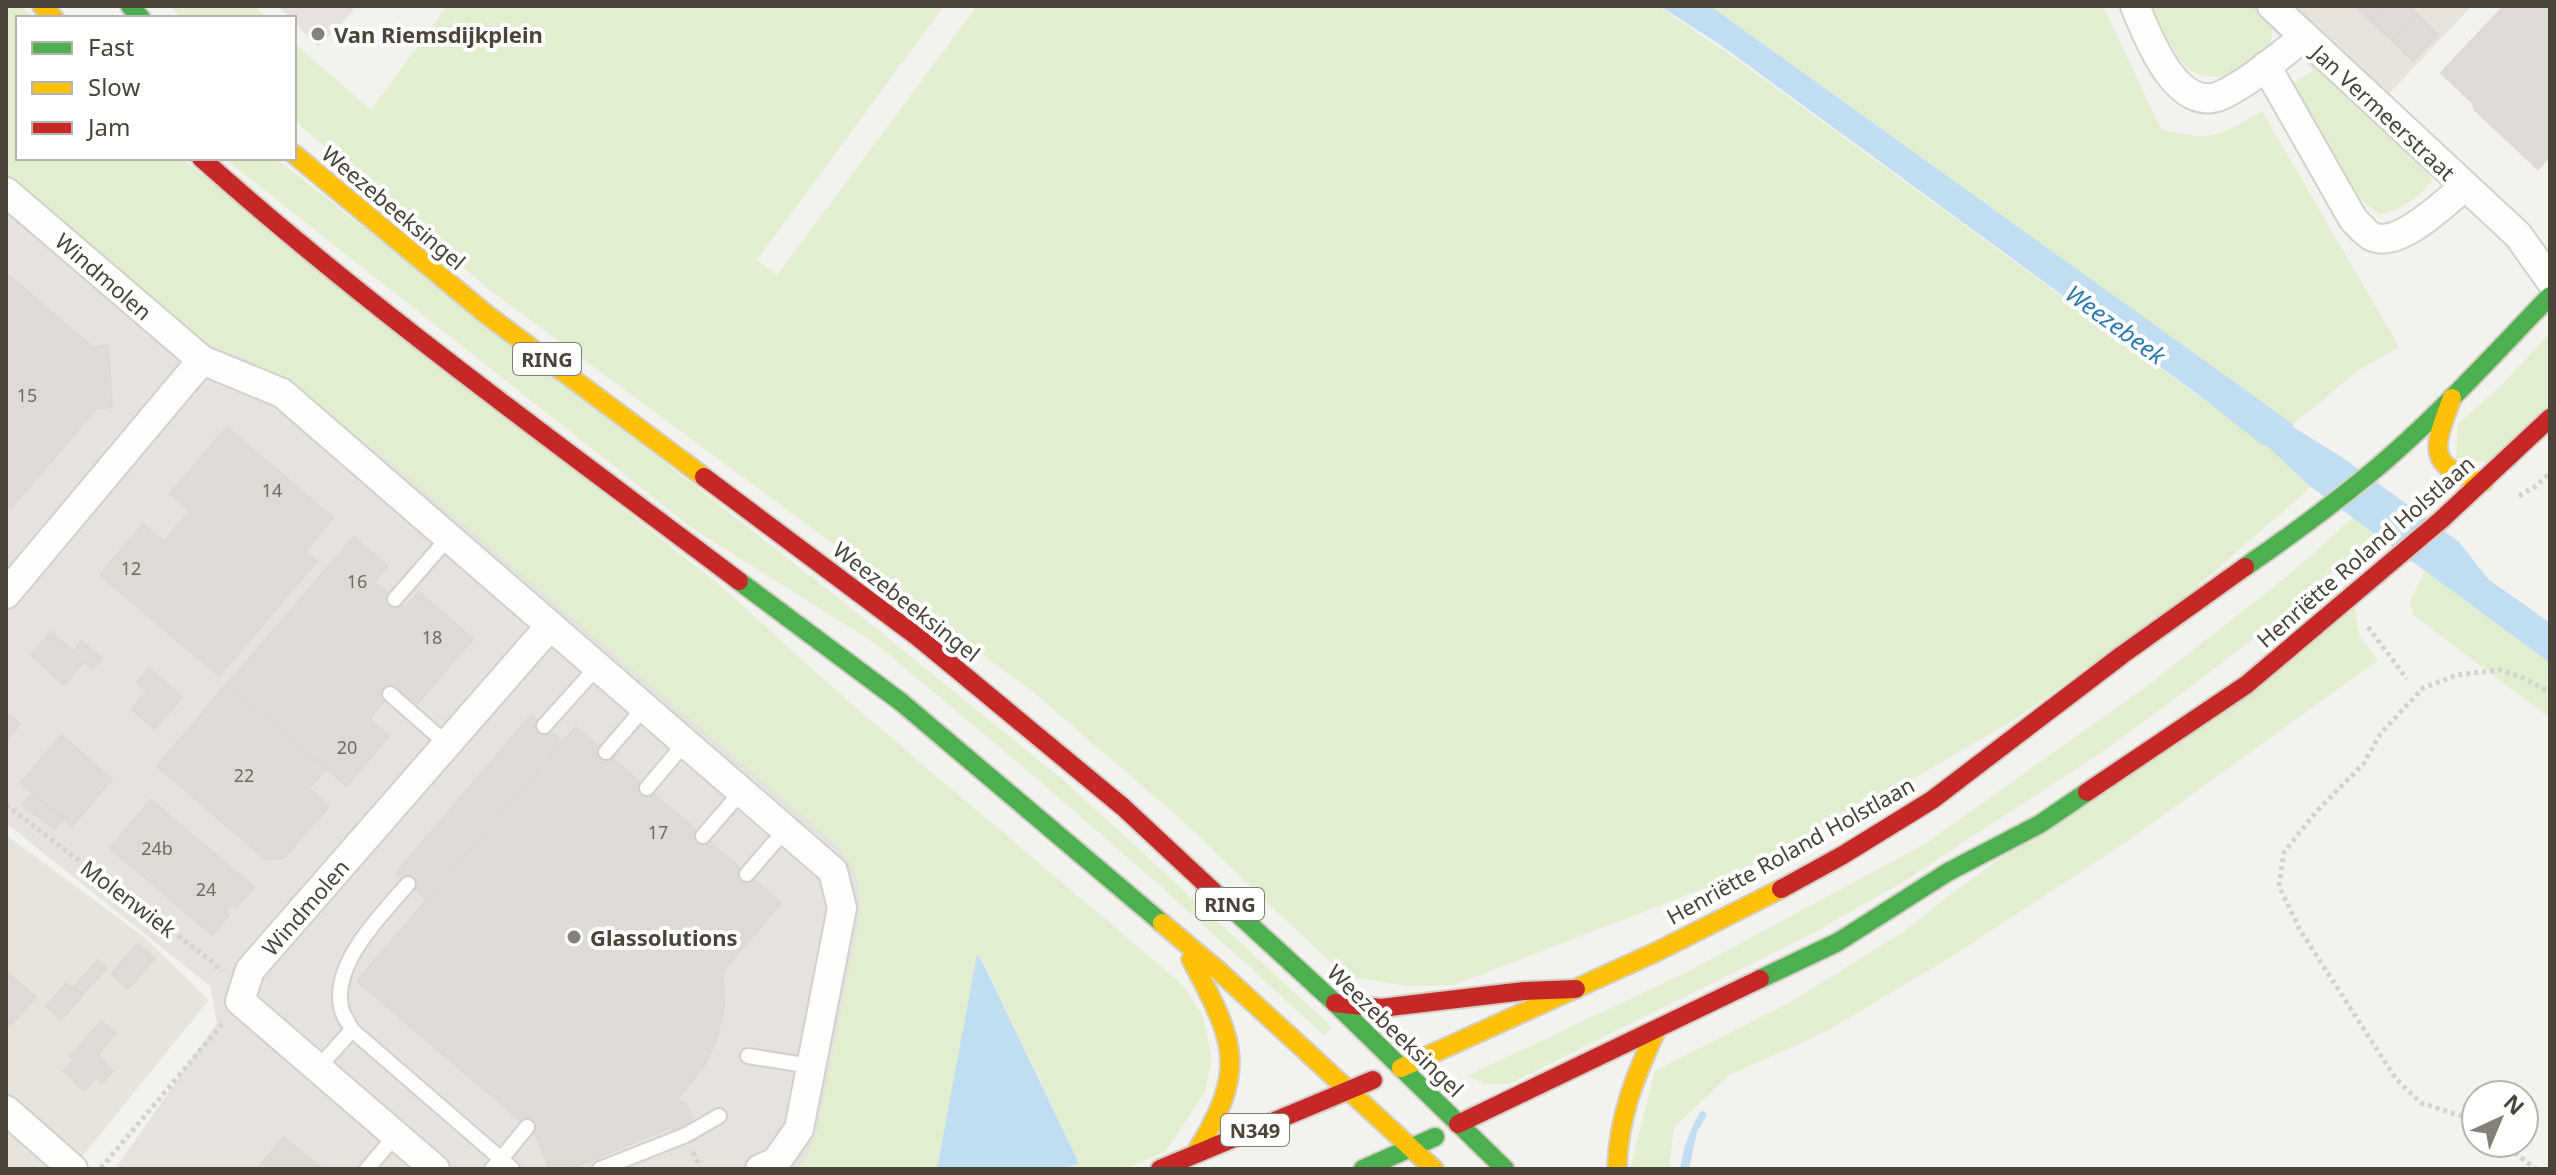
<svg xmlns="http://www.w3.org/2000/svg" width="2556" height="1175" font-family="'Noto Sans',sans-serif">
<rect width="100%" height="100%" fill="#f4f2ee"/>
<g fill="#e7e4dc">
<path d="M2248,6h224l-108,114z"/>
<path d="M6,835l138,102 65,63 -137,169h-66z"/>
</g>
<path fill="#e6e2de" d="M6,69l12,89 932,734 -67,277h-768l102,-146 -7,-37 -204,-163z"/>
<g fill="#e1eecf">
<path d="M6,6h16l12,12h-16v140h163l542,430 126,114 334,283 20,32 9,42 -7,33 -39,59 -41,18h-61l15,-7 -96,-201 -5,-5 -41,213h-140l7,-7 14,-34 41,-208c3,-36 -1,-50 -25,-77l-434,-373 -116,-89 -29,-18 -60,-23 -189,-165z"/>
<path d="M169,6h85l13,12h-85z"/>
<path d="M447,6h497l-187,254 20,15 200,-269h681l78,53 530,386 45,42 -133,116 -164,117 -168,98 -136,68 -256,99 -47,1 -62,-10 -170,-162 -143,-123 -545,-403 -193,-168v-77l77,67z"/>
<path d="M1710,6h393l58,123c51,14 57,7 101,-18l137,236 -40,23 -66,54z"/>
<path d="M2152,6h98l22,23c5,36 -52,59 -80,42 -17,-11 -31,-47 -40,-65z"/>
<path d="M2315,69l73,64 41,41 3,7c-12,17 -33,29 -52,34l-27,-22 -68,-104z"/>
<path d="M224,158h51l571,446 221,179 265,244 -8,8 -167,-152 -128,-111 -153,-128 -184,-116z"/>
<path d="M2550,333v74l-59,56 -35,-5 2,-34 42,-37z"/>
<path d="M2353,518l21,16 -80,73 -102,79 -87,64 -204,133 -88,50 -304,151h-24l-18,-8 220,-104 238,-128 222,-158 137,-107z"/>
<path d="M2425,571l125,92v55l-137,-103 -3,-14z"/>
<path d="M2355,608l4,28 19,24 -252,182 -167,110 -132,79 -99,45 -54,51 -5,42h-39l25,-98 139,-71 109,-68 53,-42z"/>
</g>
<path fill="#e6e3df" d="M278,6h71l5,4 -36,37 -24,-25v-4h-4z"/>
<g fill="#c0ddf1">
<path d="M1660,6h50l583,418v3l50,31 116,84 29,37 62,44v40l-239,-176 -45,-42h-4l-62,-49 -478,-350z"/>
<path d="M977,955l5,6 97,202 -15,6h-127z"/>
<path d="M1704,1111l3,4 -10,17 -8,37h-9c3,-21 10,-39 20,-57z"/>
</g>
<g fill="#dedbd6" stroke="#dcd9d4" stroke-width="2">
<path d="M2355,6h32l-15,16z"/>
<path d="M2387,6h22l9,9 -25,26 -21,-19z"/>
<path d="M2504,6h46v150l-12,13 -64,-60 -1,-6 -32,-30z"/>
<path d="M2418,15l20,20 -25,26 -20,-20z"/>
<path d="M6,273l86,74 16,-2 4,62 -16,2 -85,99 -5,-4z"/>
<path d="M227,427l106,91 -28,33 12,10 -98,115 -119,-101 43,-51 21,18 26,-31 -20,-17z"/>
<path d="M354,537l34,29 -14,16 31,26 14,-16 54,47 -57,66 -20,-17 -27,30 20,18 -42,50 -120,-102z"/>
<path d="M51,632l22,19 8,-10 21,17 -9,11 -9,-7 -20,23 -33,-30z"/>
<path d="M149,668l33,29 -27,32 -23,-20 15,-19 -10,-8z"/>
<path d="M227,684l99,85 -17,19 20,18 -45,52 -19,1 -108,-93z"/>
<path d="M6,712l14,12 -14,16z"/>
<path d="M531,715l32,27 -136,158 -31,-27z"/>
<path d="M576,727l205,176 -58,68 1,35 -6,29 -13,30 -26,32 2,6 4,-1 9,20 -21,9 -1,-4 -102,42h-20l-15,-36 -178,-152z"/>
<path d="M61,735l51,44 -40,47 -51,-43z"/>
<path d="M33,793l30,26 -8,10 -33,-24z"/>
<path d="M151,800l103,87 -18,20 -4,-4 -7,9 4,3 -17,20 -102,-87z"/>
<path d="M137,944l18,14 -27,31 -17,-15z"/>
<path d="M98,960l9,8 -25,27 -8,-8z"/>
<path d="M6,971l30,26 -25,28 -5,-5z"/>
<path d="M67,983l15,13 -21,24 -15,-14z"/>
<path d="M101,1021l15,12 -18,21 15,17 -11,12 -6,-5 -11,12 -10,-6v-3l-12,-10 11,-12 -4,-3z"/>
<path d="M284,1137l38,32h-65z"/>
</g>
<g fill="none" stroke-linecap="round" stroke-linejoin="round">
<defs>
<g id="lane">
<path d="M395,599l53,-61"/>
<path d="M390,694l57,50"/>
<path d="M544,726l53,-59"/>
<path d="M606,752l38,-44"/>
<path d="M647,788l38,-45"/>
<path d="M703,836l38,-44"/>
<path d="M747,874l38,-44"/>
<path d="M352,1030l149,129 -9,10"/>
<path d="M748,1056l63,10"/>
<path d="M318,1068l34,-38c-3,-7 -10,-15 -11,-23 -9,-44 41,-93 67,-123"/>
<path d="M367,1169l29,-34"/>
<path d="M512,1169l-11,-10 26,-32"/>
<path d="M600,1169l86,-34 33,-19"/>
</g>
<g id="street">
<path d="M2135,6c12,29 42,110 87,89 29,-14 56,-38 82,-58"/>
<path d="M2272,6l246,229 32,45"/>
<path d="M2266,66l87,153c6,6 13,15 20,18 26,11 72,-34 92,-51"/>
<path d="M6,192l196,168 80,33 551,478 9,37 -43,221 -23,33 -16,7"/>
<path d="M6,594l196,-234"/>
<path d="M6,1110l67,59"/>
<path d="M435,1169l-195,-168 10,-31 300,-344"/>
</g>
<g id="fast">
<path d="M130,6l11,12"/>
<path d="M2245,567c52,-36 103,-73 150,-115 55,-49 104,-103 155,-156"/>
<path d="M739,581l162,121 261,221"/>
<path d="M1212,890l123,113 170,166"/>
<path d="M1760,979l78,-37 110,-70 92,-48 47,-32"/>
<path d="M1363,1169l72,-32"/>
</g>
<g id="slow">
<path d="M42,6l12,12"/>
<path d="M294,154l192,160 218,163"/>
<path d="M2452,398c-18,48 -28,69 31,84"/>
<path d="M1162,923l59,50 213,196"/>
<path d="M1191,959c45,85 57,109 4,195"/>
<path d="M1401,1068l255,-116 125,-63"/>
<path d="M1617,1169c1,-50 18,-93 39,-138"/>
</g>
<g id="jam">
<path d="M201,158c170,152 357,286 538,423"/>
<path d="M704,477l215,161 204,169 89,83"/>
<path d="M2087,792l159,-107 195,-165 109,-102"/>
<path d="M1781,889l62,-34 89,-55 190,-145 123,-88"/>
<path d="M1335,1003l46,5 143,-17 52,-2"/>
<path d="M1458,1124l302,-145"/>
<path d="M1160,1169l213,-89"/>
</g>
</defs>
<use href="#lane" stroke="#d2d0cb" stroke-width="18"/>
<use href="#street" stroke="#d2d0cb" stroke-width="32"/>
<use href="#fast" stroke="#d3cfc5" stroke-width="22"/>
<use href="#slow" stroke="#d3cfc5" stroke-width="22"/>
<use href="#jam" stroke="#d3cfc5" stroke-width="22"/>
<g stroke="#d3d2cc" stroke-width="5" stroke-dasharray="4 4" stroke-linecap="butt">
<path d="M2519,496l17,-10 14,-13"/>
<path d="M2368,627l39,52"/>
<path d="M6,805l208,158 7,9"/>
<path d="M2476,1124l-8,-6 -47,-15 -25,-24 -96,-149 -21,-44 5,-34 32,-40 48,-49 17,-30 42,-45 34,-13 44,-5 22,8 27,14"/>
<path d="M2502,1143l34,26"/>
<path d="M693,1152l7,17"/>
<path d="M101,1168l122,-145"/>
</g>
<use href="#lane" stroke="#fdfdfc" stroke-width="14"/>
<use href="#street" stroke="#fdfdfc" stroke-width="28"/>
<use href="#fast" stroke="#4caf50" stroke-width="18"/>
<use href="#slow" stroke="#ffc107" stroke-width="18"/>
<use href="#jam" stroke="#c62828" stroke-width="18"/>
</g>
<g fill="#868178" stroke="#fff" stroke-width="3">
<circle cx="318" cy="34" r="8"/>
<circle cx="574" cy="937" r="8"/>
</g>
<g text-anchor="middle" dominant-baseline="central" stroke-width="8" stroke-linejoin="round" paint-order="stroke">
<g font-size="18" fill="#706a61">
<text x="27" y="395">15</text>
<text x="272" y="490">14</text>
<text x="131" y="568">12</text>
<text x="357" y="581">16</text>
<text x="432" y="637">18</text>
<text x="347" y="747">20</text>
<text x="244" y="775">22</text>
<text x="658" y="832">17</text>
<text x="157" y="848">24b</text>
<text x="206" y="889">24</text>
</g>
<g fill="#fff" stroke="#817c74" stroke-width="2">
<rect x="513" y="343" width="68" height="32" rx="6"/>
<rect x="1196" y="888" width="68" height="32" rx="6"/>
<rect x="1221" y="1114" width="68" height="32" rx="6"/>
</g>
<g font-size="20" font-weight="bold" fill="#4b4439">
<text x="547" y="359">RING</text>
<text x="1230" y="904">RING</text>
<text x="1255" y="1130">N349</text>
</g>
<g font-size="22" font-weight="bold" fill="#4b4439" stroke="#fff" text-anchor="start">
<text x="334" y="34">Van Riemsdijkplein</text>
<text x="590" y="937">Glassolutions</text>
</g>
<g font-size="22" fill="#4b4439" stroke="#fff">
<text transform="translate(2384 112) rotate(43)">Jan Vermeerstraat</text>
<text transform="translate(394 207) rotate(40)">Weezebeeksingel</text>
<text transform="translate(104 276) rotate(41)">Windmolen</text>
<text transform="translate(2365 551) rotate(-41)">Henriëtte Roland Holstlaan</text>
<text transform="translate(907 601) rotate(38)">Weezebeeksingel</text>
<text transform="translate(1790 850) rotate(-29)">Henriëtte Roland Holstlaan</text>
<text transform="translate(129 898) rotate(37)">Molenwiek</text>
<text transform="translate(305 907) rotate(-49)">Windmolen</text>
<text transform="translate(1396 1030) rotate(44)">Weezebeeksingel</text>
</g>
<g font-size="24" font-style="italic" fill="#2e7ab2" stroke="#fff">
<text transform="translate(2116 324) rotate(36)">Weezebeek</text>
</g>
</g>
<rect width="2556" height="1175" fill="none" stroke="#4b4439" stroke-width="16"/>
<rect x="16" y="16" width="280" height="144" fill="#ffffff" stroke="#b7b4b0" stroke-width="2"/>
<rect x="32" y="42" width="40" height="12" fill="#4caf50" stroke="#b7b4b0" stroke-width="2"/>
<text x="88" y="56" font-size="24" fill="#4b4439">Fast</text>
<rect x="32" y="82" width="40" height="12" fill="#ffc107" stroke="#b7b4b0" stroke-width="2"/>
<text x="88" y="96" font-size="24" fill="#4b4439">Slow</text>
<rect x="32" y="122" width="40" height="12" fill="#c62828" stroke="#b7b4b0" stroke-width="2"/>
<text x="88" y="136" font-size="24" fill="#4b4439">Jam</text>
<g transform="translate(2500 1119) rotate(44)"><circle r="38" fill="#ffffff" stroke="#b7b4b0" stroke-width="2"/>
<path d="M0-6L14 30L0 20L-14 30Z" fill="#868178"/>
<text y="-12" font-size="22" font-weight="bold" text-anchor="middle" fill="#4b4439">N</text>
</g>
</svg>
